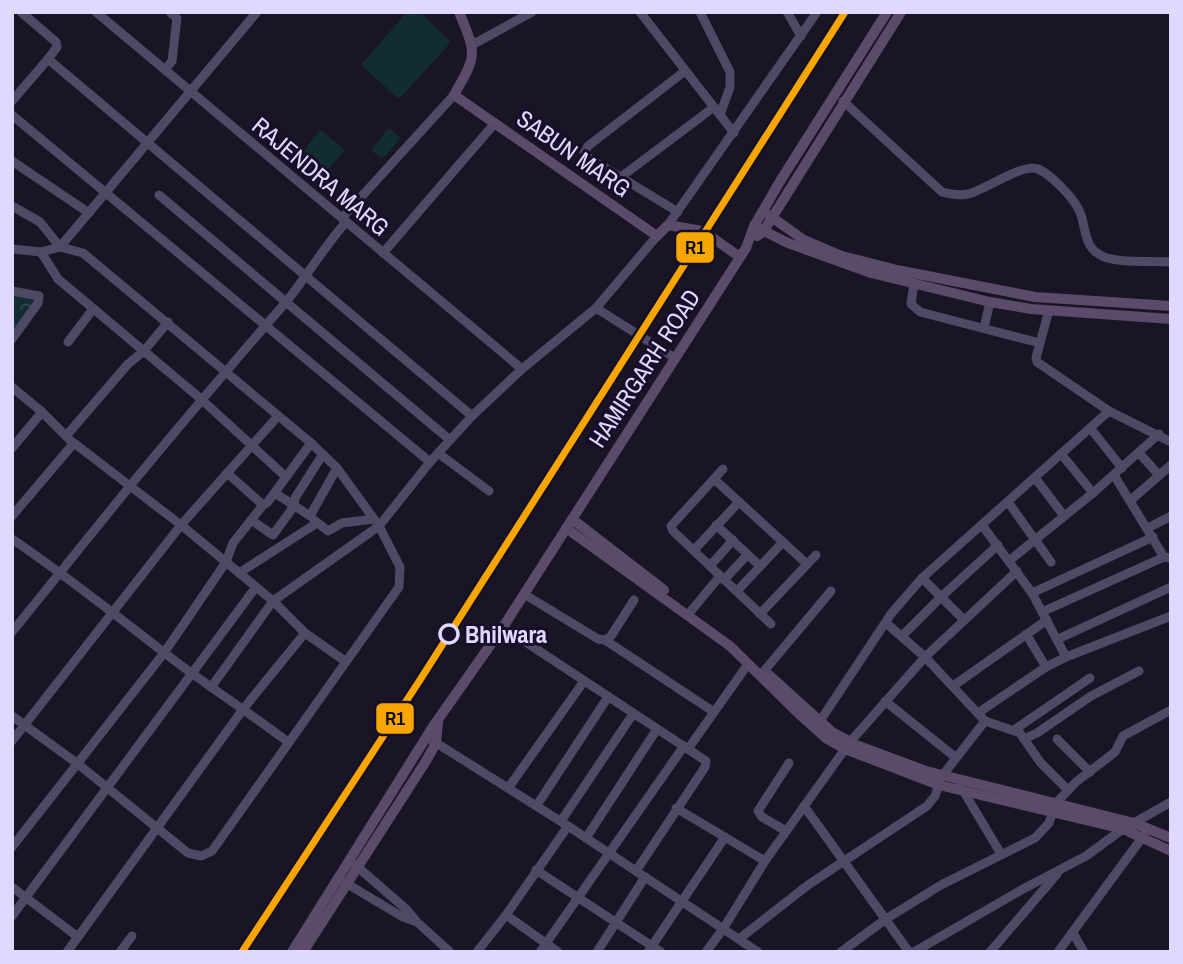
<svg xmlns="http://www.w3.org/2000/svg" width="1183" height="964" font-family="'Archivo Narrow',sans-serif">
<defs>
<pattern id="park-crowns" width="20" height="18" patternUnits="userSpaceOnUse" patternTransform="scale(1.75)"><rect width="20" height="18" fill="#122d32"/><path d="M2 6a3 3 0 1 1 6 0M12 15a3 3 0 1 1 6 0" fill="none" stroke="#344b51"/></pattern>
</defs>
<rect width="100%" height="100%" fill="#1a1524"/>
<path fill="url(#park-crowns)" d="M12,294l25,3 -25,36z"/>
<g fill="#122d32">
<path d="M407,12h13l31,30 -52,57 -38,-34z"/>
<path d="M389,128l12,10 -19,21 -11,-9z"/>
<path d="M321,130l24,20 -30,34 -23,-20z"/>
</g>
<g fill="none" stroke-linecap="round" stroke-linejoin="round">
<g stroke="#4f4965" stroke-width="9">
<path d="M21,12l35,30 1,5 -9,12"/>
<path d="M96,12l426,357"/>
<path d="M640,12l94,121"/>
<path d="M700,12l30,60v15l-10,28"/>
<path d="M787,12l14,24"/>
<path d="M472,45l60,-33"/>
<path d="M165,70l7,-9 5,-43 -7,-6"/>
<path d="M12,101l36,-42 424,357"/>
<path d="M843,101l99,91c9,2 17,4 26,2 17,-4 54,-31 70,-25 14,6 39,32 43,46 6,19 3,35 26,43 20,6 43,2 64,4"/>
<path d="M12,115l418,347"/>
<path d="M12,161l77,52"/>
<path d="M621,177l93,-70"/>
<path d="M159,195l127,107c-53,61 -105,122 -156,184l51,39 97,-109"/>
<path d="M12,206l28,16 20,25"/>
<path d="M678,212l-92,-56 -2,-3 4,-7 97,-75"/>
<path d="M342,218l112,-123"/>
<path d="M346,222c-22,25 -39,54 -60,80l164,138"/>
<path d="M668,225l149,-213"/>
<path d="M60,247l197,-235"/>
<path d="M12,249l29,3 19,-5 23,6 228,190 26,25 42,58 21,41 -1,20 -187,264 -11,5 -13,-3 -110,-89 -66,-48"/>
<path d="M41,252l17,27 143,120 85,78"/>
<path d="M383,253l112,-130"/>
<path d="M914,284l-3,20 9,8 120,31"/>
<path d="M12,291l27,5 -1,7 -26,36"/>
<path d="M596,308l79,50"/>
<path d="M1049,310l-13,48 1,4 72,49 62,31"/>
<path d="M984,328l6,-26"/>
<path d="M68,342l25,-33"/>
<path d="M12,387l30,25"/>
<path d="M1091,429l31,39"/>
<path d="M66,436l62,-72 16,-13 24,-29"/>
<path d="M12,448l30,-36 28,28"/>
<path d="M438,453l51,38"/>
<path d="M1139,453l20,22"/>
<path d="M1062,455l31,38"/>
<path d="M723,469l-52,57 2,5 98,93"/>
<path d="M1114,475l50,82 7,1"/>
<path d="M714,479l93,85"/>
<path d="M1036,479l28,37"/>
<path d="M275,493l35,23 27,-48"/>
<path d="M1131,500l40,-35"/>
<path d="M1008,502l43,60"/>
<path d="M263,505l4,-2 44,-60"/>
<path d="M12,516l62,-73 56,43 -118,146"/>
<path d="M251,520l22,15 21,-29 1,-8 28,-44"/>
<path d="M314,520l14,11 14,-8 32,-4"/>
<path d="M716,525l44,41"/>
<path d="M982,525l50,68 34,64"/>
<path d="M1148,528l23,-12"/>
<path d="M12,539c52,35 101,74 150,112 41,32 85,60 126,91"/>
<path d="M694,550l45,-48"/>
<path d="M1010,560l83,-67 66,-59"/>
<path d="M710,566l23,-26"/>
<path d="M239,573l78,-50"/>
<path d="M922,578l42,42"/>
<path d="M724,580l23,-25"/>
<path d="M737,591l46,-49"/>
<path d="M1032,593l121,-56"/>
<path d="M524,594l74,45 7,1 6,-4 23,-36"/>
<path d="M691,611l29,-35"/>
<path d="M1042,612l122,-55"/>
<path d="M760,614l56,-59"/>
<path d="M886,623l39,34 60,64 35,12 20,29 28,28"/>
<path d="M503,627l203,134 -1,6 -69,104"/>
<path d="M305,633l40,28"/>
<path d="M1026,634l20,33"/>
<path d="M902,636l39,-39 57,-52"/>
<path d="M1058,639l113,-52"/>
<path d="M605,640l109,72"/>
<path d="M764,671l67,-80"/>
<path d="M212,686l61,-85 106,-75 51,-64 42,-46 50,-47 74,-61 61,-72"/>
<path d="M953,686l94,-66"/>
<path d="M885,701l70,56"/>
<path d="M978,713l68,-46 20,-10 105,-41"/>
<path d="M820,721l71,-107 31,-36 187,-167"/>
<path d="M1014,730l76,-52"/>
<path d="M430,739l138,87 -62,89"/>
<path d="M1024,739l13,-6 54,-37 48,-25"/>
<path d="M1057,739l33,33"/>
<path d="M12,741l169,-216 45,37 -62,91 -152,194"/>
<path d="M688,749l60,-85"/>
<path d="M509,787l75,-106"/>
<path d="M961,787l40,67"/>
<path d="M537,805l71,-108"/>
<path d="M804,806l105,146"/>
<path d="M676,808l89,53"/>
<path d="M561,821l72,-107"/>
<path d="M568,826l190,126"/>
<path d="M786,831l-24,-14 -4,-6 31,-48"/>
<path d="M586,838l71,-109"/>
<path d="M353,863l53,46 10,12 34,31"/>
<path d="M536,870l125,82"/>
<path d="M344,882l57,34 13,5"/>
<path d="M12,887l66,50"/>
<path d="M12,916l244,-329"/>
<path d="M1073,933l11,19"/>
<path d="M739,939l69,-54 119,-79 8,-10 7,-20 43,-55"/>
<path d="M67,952l177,-244 61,-75 -32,-32 -47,-39 7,-19 30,-38 -36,-32"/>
<path d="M120,952l12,-16"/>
<path d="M477,952l29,-37 52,37"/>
<path d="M540,952l144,-206"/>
<path d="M597,952l48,-75"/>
<path d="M648,952l77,-115"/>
<path d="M706,952l17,-23 42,-68 85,-119 75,-85 92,-86"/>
<path d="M841,952l45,-33 55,-34 94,-47 14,-15 7,-20 20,-21 39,-30 8,-16 48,-26"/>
<path d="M914,952l109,-63 63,-33 37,-27 48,-27"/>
<path d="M990,952l67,-78"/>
<path d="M1058,952l86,-117"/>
</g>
<g stroke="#594b69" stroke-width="10">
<path d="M459,12c18,43 18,43 -5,83l203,141 11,-11 34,6"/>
<path d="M763,211l41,29 38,16 55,14 138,27 136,9"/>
<path d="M754,226l34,17 83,30 119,29 41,7 140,10"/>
<path d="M710,236l30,21"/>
<path d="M757,236l6,-4 138,-220"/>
<path d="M572,519l92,71"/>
<path d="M566,528l164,118 68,67 29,26 18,10 94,36 184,44 48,22"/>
<path d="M769,675l63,57 24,13 70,26 208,52 37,15"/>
<path d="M292,952l140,-224 71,-101 243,-379 8,-22 28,-48 105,-166"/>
<path d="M303,952l123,-191 10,-18 2,-21"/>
</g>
<defs>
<path id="rail-1" d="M242,952l178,-272 425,-668"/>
</defs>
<use href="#rail-1" stroke="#170f2a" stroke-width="12"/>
<use href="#rail-1" stroke="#f7a600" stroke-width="7"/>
</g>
<circle fill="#170f2a" stroke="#e1d8ff" stroke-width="3.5" cx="449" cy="634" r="9"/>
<g text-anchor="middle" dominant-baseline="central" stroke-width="6" stroke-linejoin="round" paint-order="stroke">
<g font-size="24" fill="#e1d8ff" stroke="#170f2a">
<text transform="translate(574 153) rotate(35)">SABUN MARG</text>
<text transform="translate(321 176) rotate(40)">RAJENDRA MARG</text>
<text transform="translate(644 368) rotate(-57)">HAMIRGARH ROAD</text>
</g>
<g font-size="24" font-weight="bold" fill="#e1d8ff" stroke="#170f2a" text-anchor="start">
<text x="465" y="634">Bhilwara</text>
</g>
</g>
<g stroke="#170f2a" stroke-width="2.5">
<rect x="675" y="231" width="40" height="33" rx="7" fill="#f7a600"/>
<rect x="375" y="702" width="40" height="33" rx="7" fill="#f7a600"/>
</g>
<g font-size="19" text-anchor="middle" font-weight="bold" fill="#111">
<text x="695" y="254">R1</text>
<text x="395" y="725">R1</text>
</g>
<rect width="1183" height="964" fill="none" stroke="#e1d8ff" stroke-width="28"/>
</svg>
